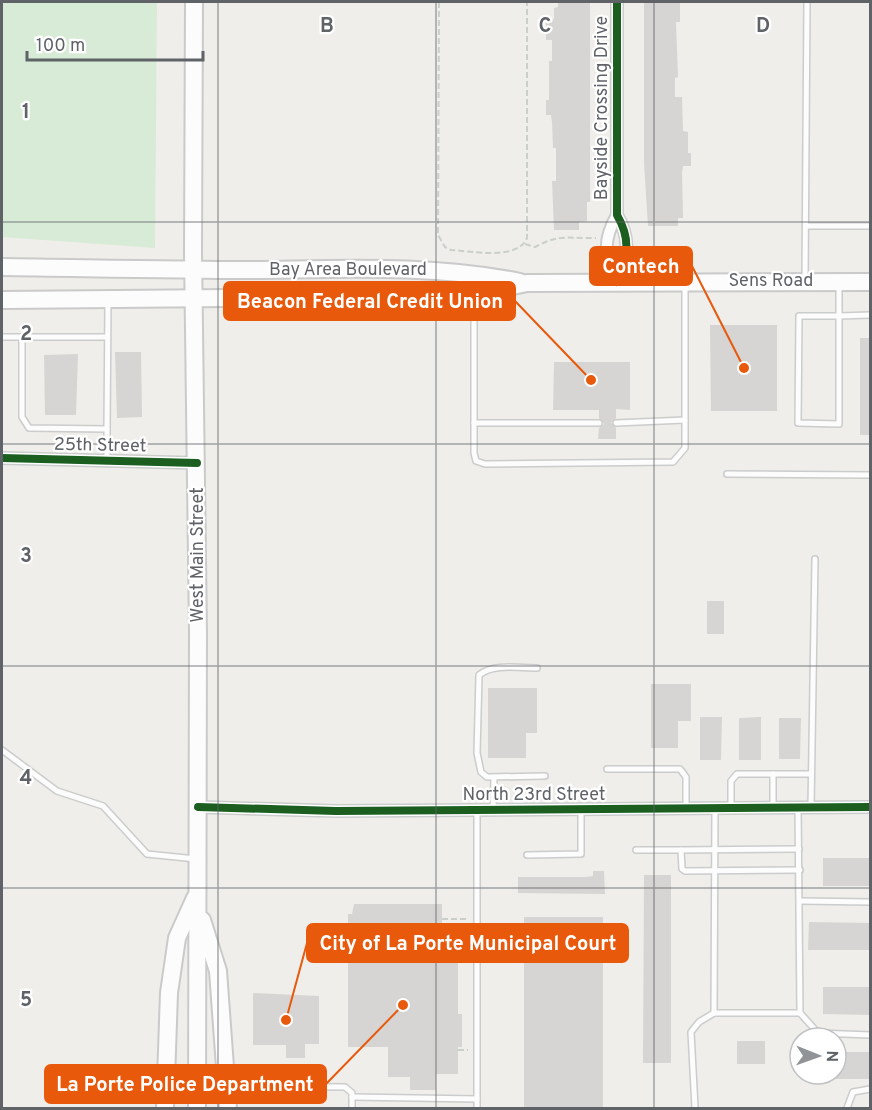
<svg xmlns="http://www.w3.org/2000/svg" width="872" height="1110" font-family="Overpass,sans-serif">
<rect width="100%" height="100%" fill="#efeeea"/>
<path fill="#d8ebd6" d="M2,2h155l-2,246 -153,-11z"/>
<g fill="#d6d5d3">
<path d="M558,2h32v200h-3v19l-8,1v8h-25l-2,-49h4v-33h-3l-1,-26 -1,-7h-5v-15h3v-39h3v-21h-6v-21h8v-11l4,-1z"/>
<path d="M644,2h36v20h-4l2,55 -3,1v19h7l1,34 5,1v21h3v13h-8l-1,7 1,45h-5v8h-30l-4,-63z"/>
<path d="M710,325h67v86h-66z"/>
<rect x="860" y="338" width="10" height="97"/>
<path d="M115,352h26l1,65 -25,1z"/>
<path d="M78,354l-2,61h-31l-1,-60z"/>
<path d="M554,362h76v48l-14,-1v9l-5,5 5,5v11h-18l1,-11 5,-4 -5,-6v-8h-46z"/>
<rect x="707" y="601" width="17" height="33"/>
<path d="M651,684h40v37h-13v27h-27z"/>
<path d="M488,688h49v45h-11v25h-38z"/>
<path d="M700,717h22l-1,43h-21z"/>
<path d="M761,717v43h-22v-42z"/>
<path d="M779,718h22l-1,41h-21z"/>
<rect x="823" y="858" width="47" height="28"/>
<path d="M593,871h11l1,23 -87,-1v-16h68l7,-1z"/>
<path d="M644,875h27v188h-28z"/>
<path d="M354,904h88v23h16v87h4v33h-4v27h-22v16h-26v-13h-22v-30h-40v-133h4z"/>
<rect x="524" y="917" width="79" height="191"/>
<path d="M809,922l61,1v27h-62z"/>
<path d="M823,987h47v28l-47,-1z"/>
<path d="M253,993l66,3v48h-14v14h-19v-13h-33z"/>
<rect x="737" y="1041" width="28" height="23"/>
<rect x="836" y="1052" width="34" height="27"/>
</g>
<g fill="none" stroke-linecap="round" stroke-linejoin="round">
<defs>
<g id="lane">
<path d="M806,226h64"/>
<path d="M805,279l2,-277"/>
<path d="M839,286v30l31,-1"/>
<path d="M474,296v157l2,8 9,3 188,-2 12,-14v-163"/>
<path d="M799,316h40v108l-41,-1z"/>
<path d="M2,337h20v80l7,11 78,1 1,-128"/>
<path d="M22,337h85"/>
<path d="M474,423h125"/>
<path d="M616,423l69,-3"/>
<path d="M107,461v-32"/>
<path d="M727,474l143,1"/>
<path d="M537,668c-18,0 -44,-5 -58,7l-2,78 4,19 6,5 58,-1"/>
<path d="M2,750l55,41 46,15 44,48 49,5"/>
<path d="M607,769h73l6,8v32"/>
<path d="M773,774v33"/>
<path d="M811,807l4,-248"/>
<path d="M731,808v-27l6,-7h74"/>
<path d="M477,810v298"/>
<path d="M493,810l1,-32"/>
<path d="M636,850h45l1,19 3,2 115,-1"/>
<path d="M681,850l118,-1"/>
<path d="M527,855l54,-1v-44"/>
<path d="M800,901l70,1"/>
<path d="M714,1013h86l-2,-206"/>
<path d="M800,1013l18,20 52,2"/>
<path d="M228,1086l117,1 7,6v15"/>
<path d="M352,1097l125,2"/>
<path d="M695,1108l-4,-76 8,-10 15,-9 1,-205"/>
<path d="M847,1108l6,-16 17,-3"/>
</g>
<g id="street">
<path d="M616,282c11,-25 16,-41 1,-67v-213"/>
<path d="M616,282c-11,-26 -14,-41 1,-67"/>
<path d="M2,458l195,5"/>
<path d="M198,807l138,4 534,-4"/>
</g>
<g id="secondary">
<path d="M194,2l-1,251 5,381 -1,474"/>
<path d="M2,267c83,1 167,3 250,3 90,-1 181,-6 268,12"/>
<path d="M2,300l447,-4 25,-2 53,-11 343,-1"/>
<path d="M202,920l16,51 10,137"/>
<path d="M165,1108l4,-115 8,-55 18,-40"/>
</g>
</defs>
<use href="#lane" stroke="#cbcccc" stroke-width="8"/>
<use href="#street" stroke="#cbcccc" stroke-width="14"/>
<use href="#secondary" stroke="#cacacb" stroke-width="20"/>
<g stroke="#cacfcc" stroke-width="2" stroke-dasharray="6 3" stroke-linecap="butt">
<path d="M439,2l-1,233 7,12 6,3c21,1 66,11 76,-12v-236"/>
<path d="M525,244l10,3c26,-14 34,-8 61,-9"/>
<path d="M442,919h27"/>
<path d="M458,1050h10"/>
</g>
<use href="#lane" stroke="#fdfcfc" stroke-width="5"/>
<use href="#street" stroke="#fdfcfc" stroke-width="10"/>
<use href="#secondary" stroke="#fdfcfc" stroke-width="16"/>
<defs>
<g id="cycleway">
<path d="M616,282c11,-25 16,-41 1,-67v-213"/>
<path d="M2,458l195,5"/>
<path d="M198,807l138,4 534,-4"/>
</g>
</defs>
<use href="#cycleway" stroke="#fff" stroke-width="11"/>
<use href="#cycleway" stroke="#1b5e20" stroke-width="8"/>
</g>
<path fill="none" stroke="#5f6368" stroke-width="1.5" stroke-opacity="0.55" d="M218,2v1106M436,2v1106M654,2v1106M2,222h868M2,444h868M2,666h868M2,888h868"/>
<g text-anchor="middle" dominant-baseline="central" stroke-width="4.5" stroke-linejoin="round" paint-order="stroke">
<g font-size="18" fill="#5f6368" stroke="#fff">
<text transform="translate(602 108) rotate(-90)">Bayside Crossing Drive</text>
<text x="348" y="270">Bay Area Boulevard</text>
<text x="771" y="281">Sens Road</text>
<text transform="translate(100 446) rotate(1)">25th Street</text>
<text transform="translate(198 555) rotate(-90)">West Main Street</text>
<text x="534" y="795">North 23rd Street</text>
</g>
</g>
<g font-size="20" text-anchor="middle" font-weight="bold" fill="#5f6368" stroke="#fff" stroke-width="4.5" stroke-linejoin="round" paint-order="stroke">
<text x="327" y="32">B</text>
<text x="545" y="32">C</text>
<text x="763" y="32">D</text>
<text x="26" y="118">1</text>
<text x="26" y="340">2</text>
<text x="26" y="562">3</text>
<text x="26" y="784">4</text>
<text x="26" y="1006">5</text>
</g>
<path fill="none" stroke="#e8590c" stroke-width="2" d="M744 368L692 266M591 380L515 301M286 1020L307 943M403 1005L326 1084"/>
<g fill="#e8590c" stroke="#fff" stroke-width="2">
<circle cx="744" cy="368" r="6"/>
<circle cx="591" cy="380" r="6"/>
<circle cx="286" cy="1020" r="6"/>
<circle cx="403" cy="1005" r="6"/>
</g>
<g fill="#e8590c" stroke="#e8590c" stroke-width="2">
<rect x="590" y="247" width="102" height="38" rx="6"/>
<rect x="224" y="282" width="291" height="38" rx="6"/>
<rect x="307" y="924" width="321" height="38" rx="6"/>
<rect x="45" y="1065" width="281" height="38" rx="6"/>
</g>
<g font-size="20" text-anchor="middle" font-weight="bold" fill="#fff">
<text x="641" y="273">Contech</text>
<text x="370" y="308">Beacon Federal Credit Union</text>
<text x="468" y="950">City of La Porte Municipal Court</text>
<text x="185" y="1091">La Porte Police Department</text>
</g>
<rect width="872" height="1110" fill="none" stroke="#5f6368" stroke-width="6"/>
<g transform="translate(818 1056) rotate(91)"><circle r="28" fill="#ffffff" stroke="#bfc1c3" stroke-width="1.5"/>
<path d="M0-4.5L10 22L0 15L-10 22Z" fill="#919496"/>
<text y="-9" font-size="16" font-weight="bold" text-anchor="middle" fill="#5f6368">N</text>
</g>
<path d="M27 51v9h176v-9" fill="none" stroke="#5f6368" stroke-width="3"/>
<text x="36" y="51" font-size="18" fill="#5f6368" stroke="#ffffff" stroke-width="4.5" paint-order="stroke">100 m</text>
</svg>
